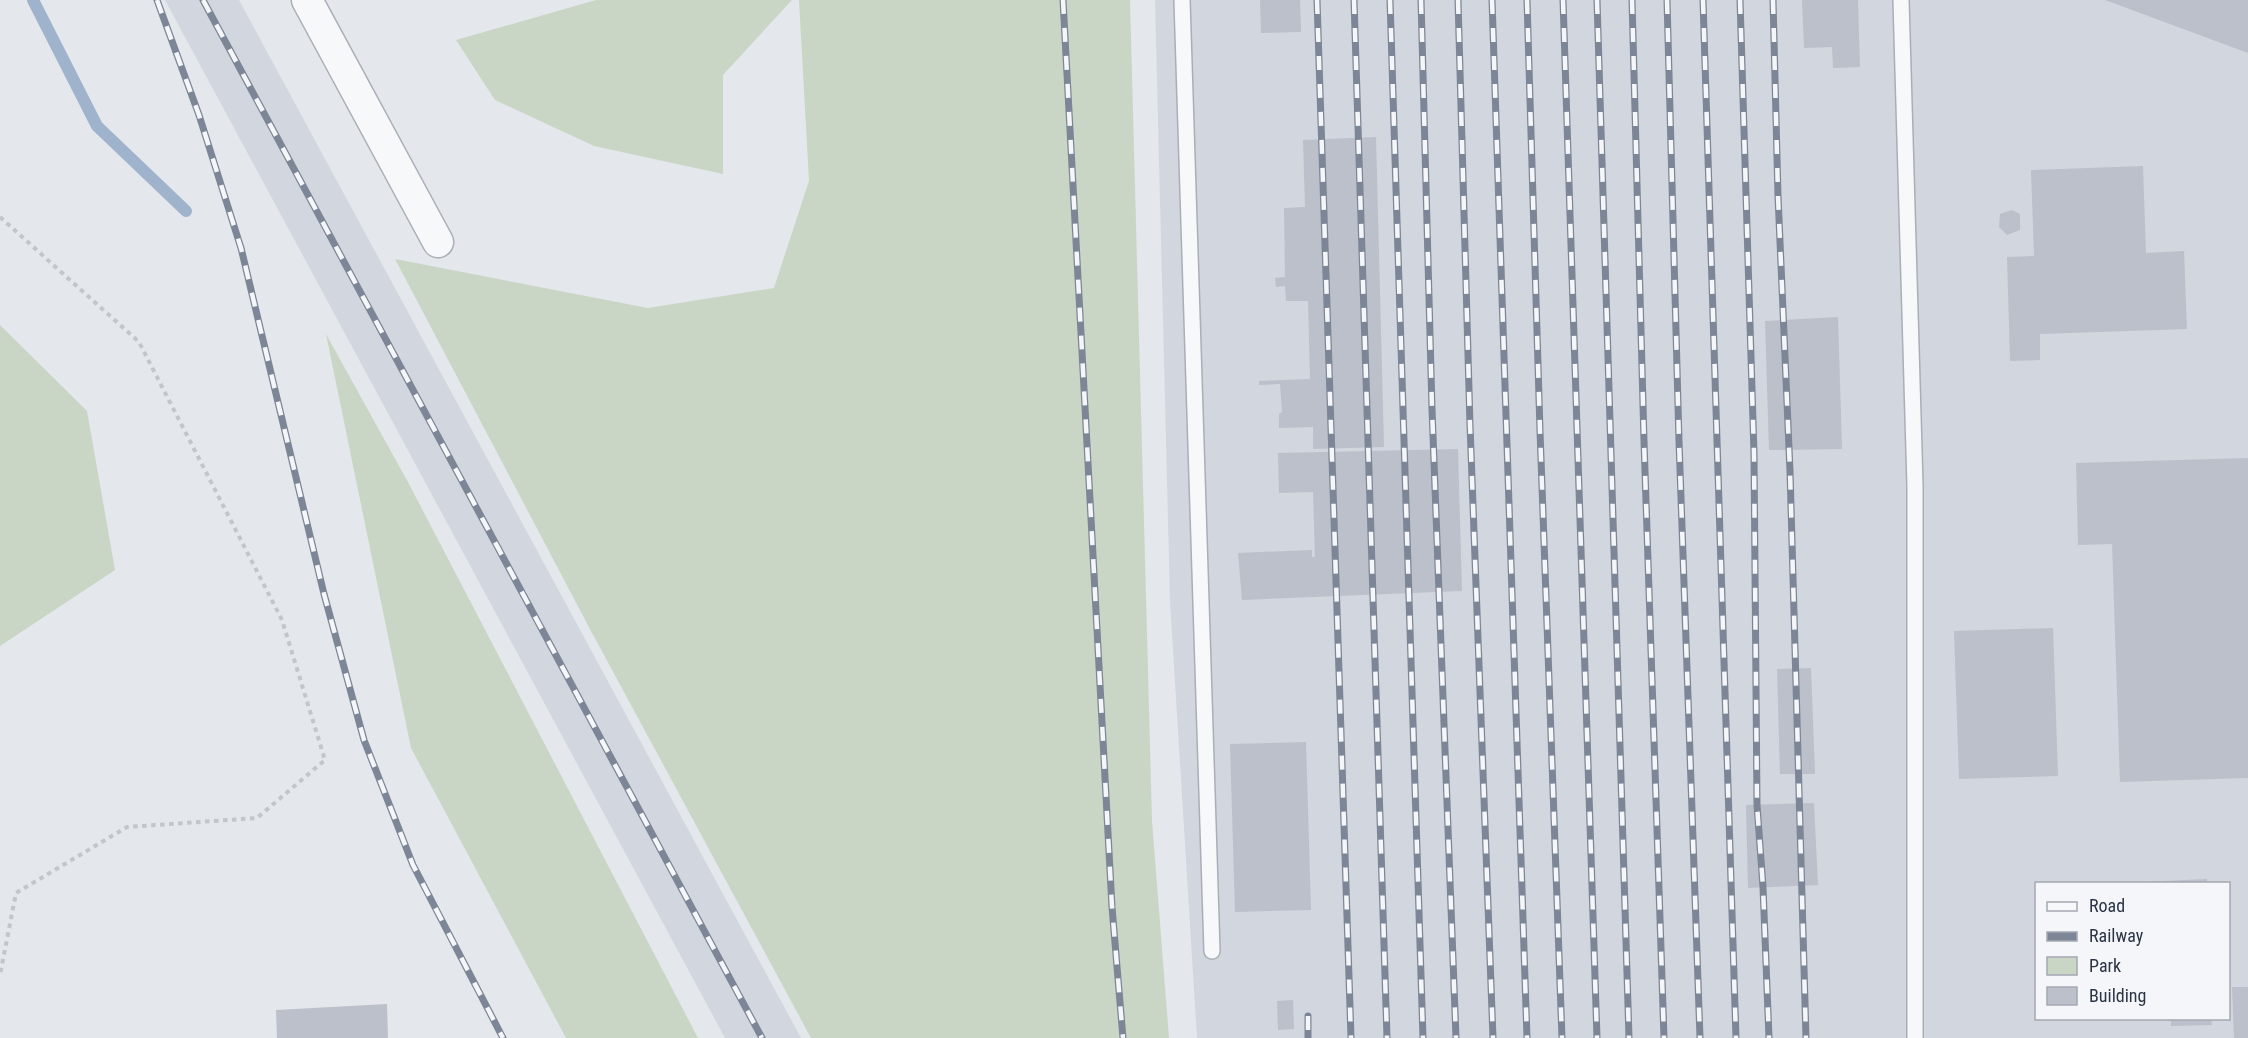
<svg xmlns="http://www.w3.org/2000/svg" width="2248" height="1038" font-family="'Roboto Condensed',sans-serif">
<rect width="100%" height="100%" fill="#e4e7ec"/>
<g fill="#d2d6de" fill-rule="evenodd">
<path d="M165,0h74l562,1038h-76z"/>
<path d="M1155,0h1093v1038h-1051l-27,-437zM2036,884h192v134h-192z"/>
</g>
<g fill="#c9d6c5">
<path d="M596,0h196l-69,75v99l-129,-28 -99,-46 -39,-60z"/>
<path d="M799,0h331l22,821 17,217h-358l-220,-407 -196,-372 253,49 126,-20 35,-107z"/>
<path d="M0,325l87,86 28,159 -115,76z"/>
<path d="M326,334l83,150 289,554h-132l-155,-290z"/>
</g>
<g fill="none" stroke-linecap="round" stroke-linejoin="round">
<path stroke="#9fb4cc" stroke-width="12" d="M33,0l64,126 89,85"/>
</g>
<g fill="#bbc0ca">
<path d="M1260,0h40l1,32 -40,1z"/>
<path d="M1802,0h56l2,67 -27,1 -1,-21 -28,1z"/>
<path d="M2105,0h143v53z"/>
<path d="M1376,137l8,310 -71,2v-22l-34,1v-14l3,-2 -2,-28 -21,1v-4l51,-2 -2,-78h-22l-1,-15 -9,1 -1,-9 10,-1 -1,-69 21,-1 -2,-67z"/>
<path d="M2143,166l3,87 38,-2 3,78 -147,5v26l-30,1 -3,-104 27,-1 -3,-86z"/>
<path d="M2012,210l8,4v16l-13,5 -8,-8 1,-13z"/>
<path d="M1838,317l4,132 -73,1 -4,-129z"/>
<path d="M1458,449l4,142 -220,9 -4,-47 74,-3v7h3l-2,-65 -34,1 -1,-40z"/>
<path d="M2248,458v320l-128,4 -8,-238 -34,1 -2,-82z"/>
<path d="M2053,628l5,148 -99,3 -5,-148z"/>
<path d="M1811,668l4,106h-35l-3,-105z"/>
<path d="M1306,742l5,168 -76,2 -5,-168z"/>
<path d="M1814,803l4,82 -70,3 -2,-83z"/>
<path d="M2207,879v5h-66v-2z"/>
<path d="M2232,987h16v51h-14z"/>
<path d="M1293,1000l1,29 -16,1 -1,-29z"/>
<path d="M387,1004l1,34h-111l-1,-28z"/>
<path d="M2171,1018h40l1,7 -41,1z"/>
</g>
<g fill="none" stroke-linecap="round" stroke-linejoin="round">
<defs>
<g id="service">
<path d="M1182,0l30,951"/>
<path d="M1901,0l14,486v552"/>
</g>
<path id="minor" d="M307,0l131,242"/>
</defs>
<use href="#service" stroke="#a9aeb7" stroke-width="18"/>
<use href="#minor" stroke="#a9aeb7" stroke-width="33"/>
<path stroke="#c2c5cb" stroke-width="4" stroke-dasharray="4.5 4.5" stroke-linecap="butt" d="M0,217l139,125 143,278 43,140 -68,58 -130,9 -111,66 -16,82"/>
<use href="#service" stroke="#f7f8fa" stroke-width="15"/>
<use href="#minor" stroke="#f7f8fa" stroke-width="30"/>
<defs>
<g id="rail">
<path d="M157,0l42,115 42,133 83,346 40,146 49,125 90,173"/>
<path d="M203,0l559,1038"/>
<path d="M1063,0l49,907 11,131"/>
<path d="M1317,0l34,1038"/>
<path d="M1354,0l33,1038"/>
<path d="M1390,0l33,1038"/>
<path d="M1421,0l11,409 24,629"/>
<path d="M1458,0l12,425 23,613"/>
<path d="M1492,0l35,1038"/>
<path d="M1527,0l13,431 22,607"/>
<path d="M1563,0l34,1038"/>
<path d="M1597,0l32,1038"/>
<path d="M1632,0l12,441 20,597"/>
<path d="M1667,0l12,441 21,597"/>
<path d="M1703,0l33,1038"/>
<path d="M1740,0l14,454 3,351 6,82 6,151"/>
<path d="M1773,0l5,196 12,275 16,567"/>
<path d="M1308,1016v22"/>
</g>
</defs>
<use href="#rail" stroke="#7d8696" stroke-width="7"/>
<use href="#rail" stroke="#f4f6f9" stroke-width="4.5" stroke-dasharray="14" stroke-linecap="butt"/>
</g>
<rect x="2035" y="882" width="195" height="138" fill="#f4f6f9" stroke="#a4a8b1" stroke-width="1.5"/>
<rect x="2047" y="902" width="30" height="9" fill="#f7f8fa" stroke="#a4a8b1" stroke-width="1.5"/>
<text x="2089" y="912" font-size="18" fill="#2b3445">Road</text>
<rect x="2047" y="932" width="30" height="9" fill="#7d8696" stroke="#a4a8b1" stroke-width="1.5"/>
<text x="2089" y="942" font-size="18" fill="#2b3445">Railway</text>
<rect x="2047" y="957" width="30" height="18" fill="#c9d6c5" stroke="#a4a8b1" stroke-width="1.5"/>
<text x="2089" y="972" font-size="18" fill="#2b3445">Park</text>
<rect x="2047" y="987" width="30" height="18" fill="#bbc0ca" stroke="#a4a8b1" stroke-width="1.5"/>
<text x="2089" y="1002" font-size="18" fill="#2b3445">Building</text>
</svg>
